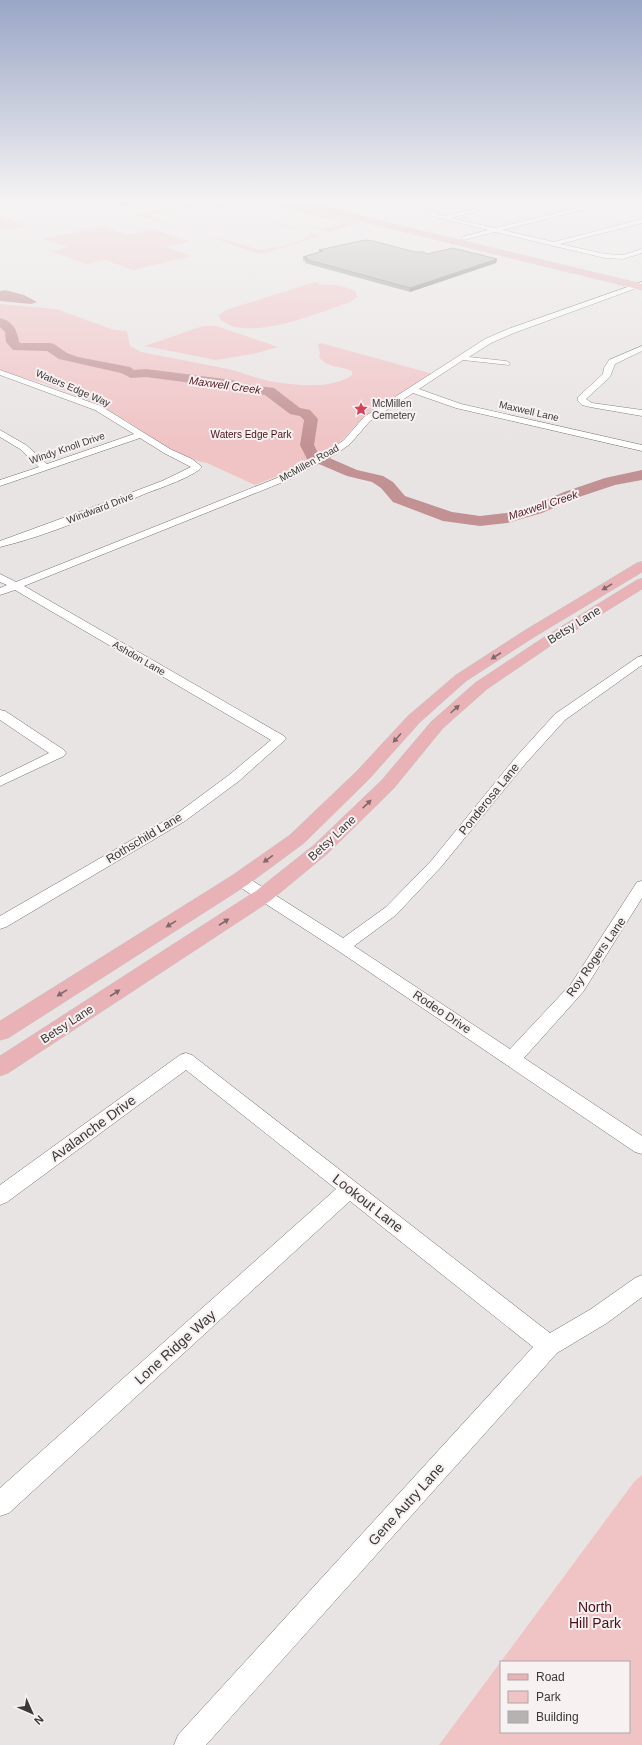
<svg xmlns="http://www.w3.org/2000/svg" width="642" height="1745" font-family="Arial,sans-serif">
<rect width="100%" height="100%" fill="#e9e4e4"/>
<g fill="#f0c3c5" fill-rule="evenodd">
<path d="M261,201l23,3 52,15 26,3 -33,10 -40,-11 33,8 19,-4 -1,-1 2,-1z"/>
<path d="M270,201h24l73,20 -27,-2z"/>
<path d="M206,203l24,6 -5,1 1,-1 -20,-4 -55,9 1,1 -4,1 21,7h-3l-31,-8z"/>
<path d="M0,215l26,12 -26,4z"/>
<path d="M279,223l41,13 -58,18 -6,-1 -43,-15 3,-1 43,13 29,-5 24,-9 -3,-1 2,-2 -34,-9h-4z"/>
<path d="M101,226l26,9 25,-6 37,12 -24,6 27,9 -59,14 -28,-10 -19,4 -36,-13 18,-4 -25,-8z"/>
<path d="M315,282l5,1 -3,2c13,-1 28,0 39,7l1,5 -7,5c-29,10 -104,42 -130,17l-1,-4 7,-5z"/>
<path d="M0,304l56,5 58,21 13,1 3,15 11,6c29,6 58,11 87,17 14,3 27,9 41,12 22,4 64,9 83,-6v-4c-11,-5 -25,-3 -33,-14l1,-3 -2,-10 3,-1 112,31 -68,43c-11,8 -18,20 -29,28 -24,18 -53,29 -81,40l-48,-22 -13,-3 -24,-11 -21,-13 -22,-15 -39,-21 -42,-16 -46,-13z"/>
<path d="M203,326h13l62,21 -25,7 -37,6 -71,-14z"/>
<path d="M642,1475v270h-203l195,-263zM501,1662h128v70h-128z"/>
</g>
<path fill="#c29193" d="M5,290l19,5 13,7 -6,2 -31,-3v-10z"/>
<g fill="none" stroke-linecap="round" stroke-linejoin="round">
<path fill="#c29193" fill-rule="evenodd" d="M0,318c8,2 15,7 17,16 2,4 1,6 3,9h30l4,1 13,9 11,4 52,10 4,3 12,-1 87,11 9,4 32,4 26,20 10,2 8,9 -4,26 4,8 39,17 26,6 10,6 12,14 47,16 28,4 26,-3 24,-6 34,-15 41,-14 37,-8v10l-27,5 -39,13 -34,15 -35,10 -27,3 -37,-5 -50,-19 -12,-14 -9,-6 -25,-6 -40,-17 -7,-14 4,-25 -4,-4 -10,-2 -25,-19 -26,-3 -10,-4 -83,-11 -15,1 -10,-5 -62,-14 -12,-8 -34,-1 -7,-8 -1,-10 -5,-5z"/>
<defs>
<g id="minor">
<path d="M507,201h8l-65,17 45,10 111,-27h7v1l-111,28 52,12 88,-23v4l-82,21 45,10 18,1 19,-6v4l-19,6 -18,-1 -110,-26 -31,8 -2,-1v-2l26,-7 -56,-14 -3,-4 5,-1 2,3 9,2z"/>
<path d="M642,282v4l-128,47 -23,10 -22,14 37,4 4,2 -1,2 -46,-5 -44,29 42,15 181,41v6l-186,-43 -43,-15 -43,28 -20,23 -14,10 -48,26 -264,106 260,150 2,3 -47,42 -54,40 -179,106 -6,2v-13l175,-101 54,-40 42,-35 -256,-150 -15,5v-7l7,-3 -7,-3v-8l16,8 266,-106 48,-26 14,-10 20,-23 121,-78 23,-10z"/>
<path d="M642,346v5l-27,13 -5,13 -24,22 6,4 50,7v6l-52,-9 -8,-2 -4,-4v-4l25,-23 1,-6 5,-8z"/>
<path d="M0,370l101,36 69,43 22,10 10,8c-9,10 -42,21 -55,26 -48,20 -97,42 -147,54v-6l112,-41 50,-19 29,-14 -27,-14 -24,-15 -140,48v-6l39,-13 -19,-18 -20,-12v-7l26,15 21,19 87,-30 -39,-24 -95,-35z"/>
<path d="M642,656v9l-77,55 -39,43 -85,104 -45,48 -42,31 156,103 61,-65 66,-102 5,-1v17l-59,94 -59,66 118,78v18l-7,-2 -298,-202 -102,-66 -3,-4 3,-4 5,-1 5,1 98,62 43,-31 45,-46 85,-104 39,-43 83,-57z"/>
<path d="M0,710l5,1 59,39 2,3 -2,3 -64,30v-9l49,-24 -49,-33z"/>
<path d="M186,1053l6,2 358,278 41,-24 44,-31 7,-3v22l-35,26 -50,30 -351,392h-32l4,-10 355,-388 -183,-146 -341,312 -9,3v-28l336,-299 -150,-119 -179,132 -7,3v-20l180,-130z"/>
</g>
<g id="major">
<path d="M296,201h9l72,19 265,64v6l-270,-66 -75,-22z"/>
<path d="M642,562v10l-108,65 -68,44 -46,41 -51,57 -65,64 -57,42 -239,153 -8,2v-19l233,-146 57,-40 67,-64 51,-55 48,-41 68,-44 113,-68z"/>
<path d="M642,579v10l-89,55 -66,45 -44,39 -49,60 -66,65 -58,48 -262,172 -8,3v-20l256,-165 58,-46 68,-65 49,-58 44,-39 68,-45 94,-58z"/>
</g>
</defs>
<use href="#minor" stroke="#746f6f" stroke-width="1"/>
<use href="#major" stroke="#c4c3c3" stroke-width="1"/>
<use href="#minor" fill="#fff" fill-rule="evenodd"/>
<use href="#major" fill="#e8b2b6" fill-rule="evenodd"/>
</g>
<g fill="#9d9999">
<path d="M108,201h39l-26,5z"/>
<path d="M319,250l96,2 12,2 70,5 -1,4 -86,29 -105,-29v-2h-2v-4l16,-5z"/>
</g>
<g fill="#807d7d">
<path d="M120,201h27l-26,5z"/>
<path d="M497,259l-1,4 -86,29v-4z"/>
</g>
<path fill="#b7b2b2" stroke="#807d7d" d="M365,240l8,1 42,11h9l3,2 26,-6 44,11 -87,29 -105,-29 3,-1 -5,-1 20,-6 -4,-1z"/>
<defs><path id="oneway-solid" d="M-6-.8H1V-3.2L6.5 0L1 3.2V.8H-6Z"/></defs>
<g fill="#80696a">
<use href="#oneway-solid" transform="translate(607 587) rotate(149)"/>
<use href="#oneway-solid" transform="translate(496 656) rotate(147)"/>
<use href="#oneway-solid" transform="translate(455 709) rotate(-42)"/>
<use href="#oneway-solid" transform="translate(397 738) rotate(132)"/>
<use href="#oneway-solid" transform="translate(367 804) rotate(-44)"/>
<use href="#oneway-solid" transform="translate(268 859) rotate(144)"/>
<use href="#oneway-solid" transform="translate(224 922) rotate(-33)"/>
<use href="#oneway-solid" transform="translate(171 924) rotate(148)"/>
<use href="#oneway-solid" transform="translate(62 993) rotate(148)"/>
<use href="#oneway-solid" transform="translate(115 993) rotate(-33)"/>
</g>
<linearGradient id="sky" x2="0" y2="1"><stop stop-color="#99a6c6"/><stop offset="0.45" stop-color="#f5f3f3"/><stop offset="1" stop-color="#f5f3f3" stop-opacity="0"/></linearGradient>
<rect width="642" height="445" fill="url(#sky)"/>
<defs>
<symbol id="sight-bare" viewBox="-9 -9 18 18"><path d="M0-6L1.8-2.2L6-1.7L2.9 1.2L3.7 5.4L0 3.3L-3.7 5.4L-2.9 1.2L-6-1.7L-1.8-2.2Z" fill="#d3435b" stroke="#f7f1f1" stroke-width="2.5" paint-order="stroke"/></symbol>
</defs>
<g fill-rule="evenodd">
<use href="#sight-bare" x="351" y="399" width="20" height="20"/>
</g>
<g text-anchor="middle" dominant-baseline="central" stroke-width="4" stroke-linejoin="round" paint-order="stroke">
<g font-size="10" fill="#3b3838" stroke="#f7f1f1">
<text transform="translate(73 388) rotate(23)">Waters Edge Way</text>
<text transform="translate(529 411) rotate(13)">Maxwell Lane</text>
<text transform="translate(67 448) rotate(-19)">Windy Knoll Drive</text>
<text transform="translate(309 463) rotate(-29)">McMillen Road</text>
<text transform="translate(100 508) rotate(-21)">Windward Drive</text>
<text transform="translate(139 658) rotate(30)">Ashdon Lane</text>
</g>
<g font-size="10" fill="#3b3838" stroke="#f7f1f1" text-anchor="start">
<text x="372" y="403">McMillen<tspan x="372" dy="12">Cemetery</tspan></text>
</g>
<g font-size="10" fill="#4c0f1a" stroke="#f7f1f1">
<text x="251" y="434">Waters Edge Park</text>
</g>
<g font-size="11" font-style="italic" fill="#561922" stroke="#f7f1f1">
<text transform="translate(225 385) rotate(8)">Maxwell Creek</text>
<text transform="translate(543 505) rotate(-18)">Maxwell Creek</text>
</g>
<g font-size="12" fill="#3b3838" stroke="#f7f1f1">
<text transform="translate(574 625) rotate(-32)">Betsy Lane</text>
<text transform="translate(489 799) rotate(-51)">Ponderosa Lane</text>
<text transform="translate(144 838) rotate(-31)">Rothschild Lane</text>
<text transform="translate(332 838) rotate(-43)">Betsy Lane</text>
<text transform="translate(596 957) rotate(-55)">Roy Rogers Lane</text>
<text transform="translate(442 1012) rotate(34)">Rodeo Drive</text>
<text transform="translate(67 1024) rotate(-33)">Betsy Lane</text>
</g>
<g font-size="14" fill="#3b3838" stroke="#f7f1f1">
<text transform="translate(93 1128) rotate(-36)">Avalanche Drive</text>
<text transform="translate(368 1203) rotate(38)">Lookout Lane</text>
<text transform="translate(175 1347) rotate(-42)">Lone Ridge Way</text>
<text transform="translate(406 1504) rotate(-48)">Gene Autry Lane</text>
</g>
<g font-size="14" fill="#4c0f1a" stroke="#f7f1f1">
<text x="595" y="1607">North<tspan x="595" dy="16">Hill Park</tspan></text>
</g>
</g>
<rect x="500" y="1661" width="130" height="72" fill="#f7f1f1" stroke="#aca7a7"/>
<rect x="508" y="1674" width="20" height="6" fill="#e8b2b6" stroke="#aca7a7"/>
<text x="536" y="1681" font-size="12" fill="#3b3838">Road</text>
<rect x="508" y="1691" width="20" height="12" fill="#f0c3c5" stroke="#aca7a7"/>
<text x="536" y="1701" font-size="12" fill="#3b3838">Park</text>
<rect x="508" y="1711" width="20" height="12" fill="#b7b2b2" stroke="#aca7a7"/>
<text x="536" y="1721" font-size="12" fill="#3b3838">Building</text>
<g transform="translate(32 1713) rotate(135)" stroke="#f7f1f1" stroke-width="3" paint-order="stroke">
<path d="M0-3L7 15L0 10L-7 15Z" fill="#3b3838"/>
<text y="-6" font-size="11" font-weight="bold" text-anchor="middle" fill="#3b3838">N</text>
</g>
</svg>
